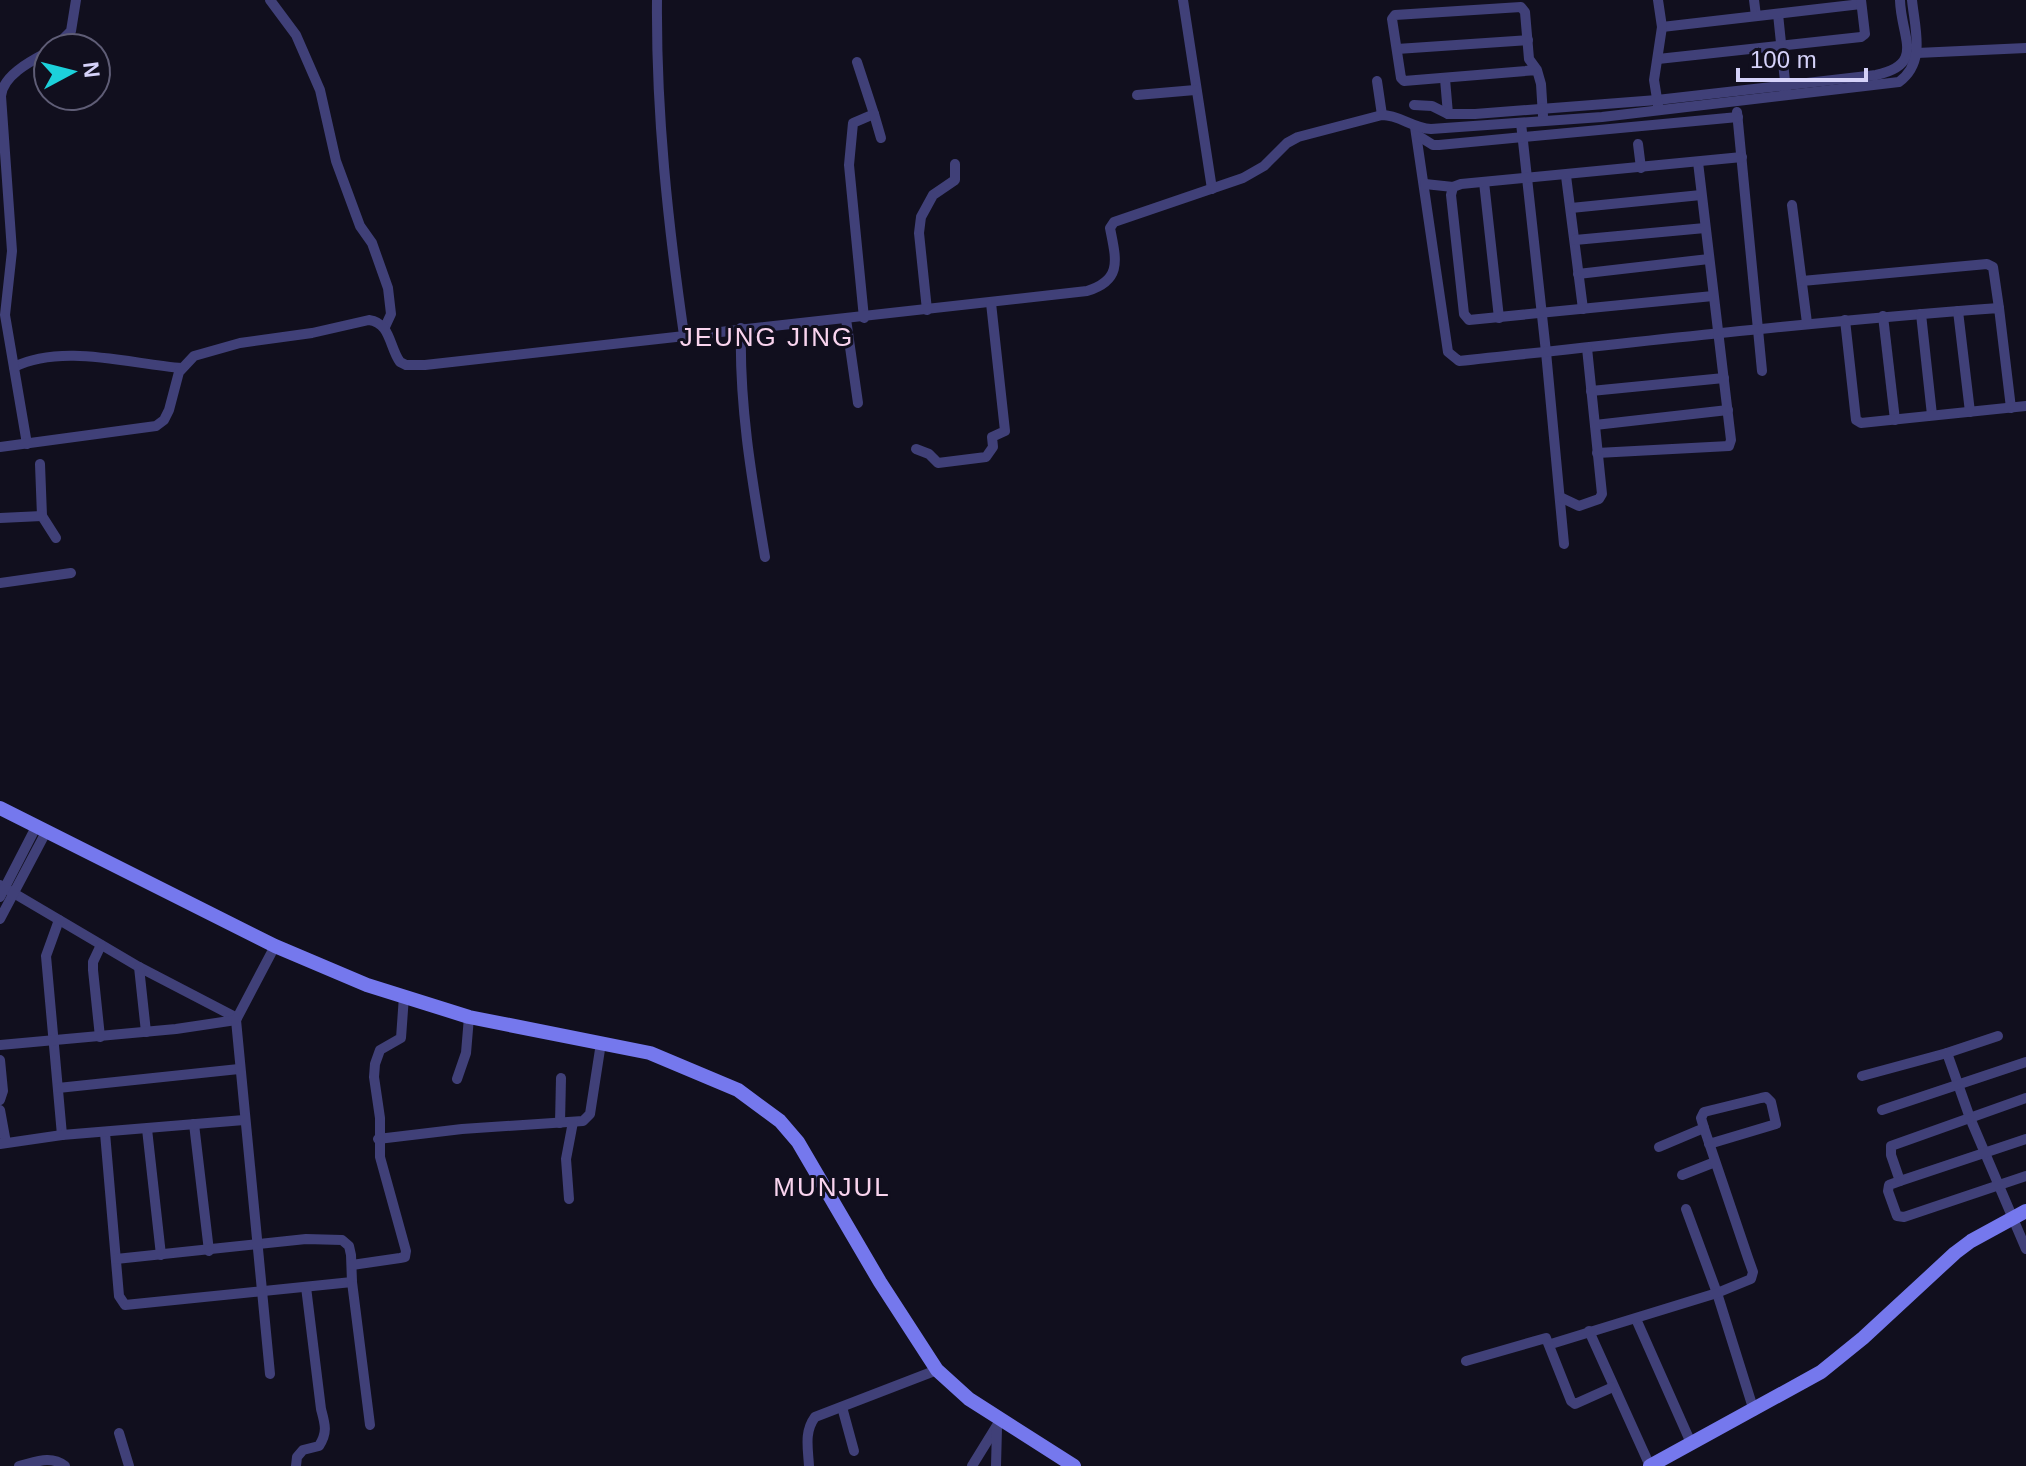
<svg xmlns="http://www.w3.org/2000/svg" width="2026" height="1466" font-family="Arial,sans-serif">
<rect width="100%" height="100%" fill="#110f1e"/>
<g fill="none" stroke-linecap="round" stroke-linejoin="round">
<g stroke="#404078" stroke-width="10">
<path d="M270,0l26,35 24,55 16,71 24,65 12,17 16,45 3,26 -6,13"/>
<path d="M657,0c-1,113 11,224 27,335"/>
<path d="M1183,0l29,189"/>
<path d="M1754,0l2,16"/>
<path d="M1778,14l8,77"/>
<path d="M1662,27l199,-23"/>
<path d="M54,48l17,-17 5,-31"/>
<path d="M1397,49l131,-9"/>
<path d="M1917,53l109,-5"/>
<path d="M1658,59l203,-22 4,-3 -4,-34"/>
<path d="M857,62l17,52 -21,9 -4,42 15,153"/>
<path d="M1537,70l-133,11 -3,-3 -9,-59 3,-4 126,-8 4,5 4,47 8,11 4,14 2,32"/>
<path d="M1445,79l3,35"/>
<path d="M1377,81l5,34"/>
<path d="M1137,95l58,-5"/>
<path d="M1414,105l18,1 16,8h27l182,-14 219,-25c50,-11 25,-37 24,-75"/>
<path d="M1658,105l-4,-25 8,-53 -4,-27"/>
<path d="M1737,112l25,259"/>
<path d="M874,114l7,24"/>
<path d="M1521,123l25,229 18,192"/>
<path d="M1415,127l33,225 11,9c180,-19 360,-40 540,-53l12,100"/>
<path d="M1417,135l16,10h6l299,-28"/>
<path d="M1638,144l3,24"/>
<path d="M1566,176l17,133"/>
<path d="M1484,182l15,136"/>
<path d="M1425,184l28,3"/>
<path d="M1792,205l15,118"/>
<path d="M1571,208l130,-13"/>
<path d="M1575,240l130,-12"/>
<path d="M1578,274l131,-15"/>
<path d="M1802,281l185,-17 6,3 6,41"/>
<path d="M1713,296l-244,24 -5,-6 -13,-119 2,-8 8,-3 281,-27"/>
<path d="M927,310l-8,-77 2,-16 12,-22 22,-15v-16"/>
<path d="M1958,311l12,101"/>
<path d="M1921,314l11,101"/>
<path d="M1883,316l12,104"/>
<path d="M846,319l12,84"/>
<path d="M1845,320l11,100 5,3 165,-17"/>
<path d="M741,328c-2,78 11,152 24,229"/>
<path d="M14,367c48,-24 116,-3 168,1"/>
<path d="M1591,391l133,-13"/>
<path d="M1595,425l133,-15"/>
<path d="M27,444l-22,-129 7,-64 -11,-155c2,-21 30,-35 47,-44"/>
<path d="M0,447l156,-21 8,-6 5,-10 10,-38 15,-16 46,-13 72,-10 57,-13c22,3 20,27 31,42l6,3h19l662,-74c36,-11 29,-32 23,-63l4,-6 129,-44 21,-12 23,-23 11,-6 84,-22c18,0 30,13 49,14l171,-12 297,-35c27,-20 16,-52 13,-82"/>
<path d="M916,449l13,5 9,9 48,-6 7,-10 -1,-10 13,-6 -14,-128"/>
<path d="M1597,453l132,-7 2,-6 -33,-278"/>
<path d="M40,464l2,52 14,22"/>
<path d="M1560,497l19,9 20,-7 3,-5 -15,-146"/>
<path d="M0,518l42,-2"/>
<path d="M0,583l71,-10"/>
<path d="M0,885l139,82 98,51"/>
<path d="M0,897l36,-70"/>
<path d="M0,919l46,-87"/>
<path d="M59,920l-13,36 16,179"/>
<path d="M139,967l7,65"/>
<path d="M100,1037l-7,-67v-8l8,-17"/>
<path d="M0,1045l176,-16 60,-9"/>
<path d="M1947,1053l51,-17"/>
<path d="M0,1060l3,31 -3,9"/>
<path d="M1862,1076l85,-23 23,65 56,131"/>
<path d="M457,1079l9,-26 3,-36"/>
<path d="M58,1088l181,-19"/>
<path d="M2026,1098l-135,48v9l9,26 -11,4 -1,6 9,25 7,1 122,-41"/>
<path d="M0,1110l6,33"/>
<path d="M1882,1110l144,-48"/>
<path d="M560,1123l1,-45"/>
<path d="M194,1124l15,127"/>
<path d="M147,1129l14,126"/>
<path d="M105,1133l14,163 6,9 227,-23"/>
<path d="M378,1139l84,-10 121,-8 7,-7 11,-71"/>
<path d="M0,1144l62,-9 182,-15"/>
<path d="M1659,1147l45,-19"/>
<path d="M1682,1175l33,-13"/>
<path d="M1900,1181l126,-42"/>
<path d="M569,1199l-3,-40 7,-37"/>
<path d="M1686,1209l31,84 37,118"/>
<path d="M116,1259l190,-20 36,1 7,6 2,9 1,27 18,143"/>
<path d="M352,1265l48,-7 5,-1 1,-6 -26,-94v-39l-6,-41 1,-13 5,-14 21,-12 3,-42"/>
<path d="M1636,1319l55,124"/>
<path d="M1589,1331l61,135"/>
<path d="M1551,1344l166,-51 34,-14 2,-7 -5,-14 -44,-130 -3,-10 3,-6 57,-14 5,-1 5,5 5,22 -67,20"/>
<path d="M1466,1361l80,-23 25,63 4,3 38,-17"/>
<path d="M270,1374l-34,-354 39,-74"/>
<path d="M842,1407l12,44"/>
<path d="M119,1433l10,33"/>
<path d="M19,1466c17,-4 32,-11 46,0"/>
<path d="M296,1466l1,-9 6,-7 16,-4c9,-14 6,-22 2,-37l-15,-122"/>
<path d="M809,1466c-1,-18 -5,-34 6,-49l122,-47"/>
<path d="M972,1466l29,-47"/>
<path d="M996,1466l1,-38"/>
</g>
<g stroke="#7578ed" stroke-width="14">
<path d="M0,808l275,138 92,39 102,32 181,36 88,37 42,31 18,21 82,140 57,88 32,29 105,67"/>
<path d="M1650,1466l171,-94 42,-34 92,-85 16,-12 55,-30"/>
</g>
</g>
<g text-anchor="middle" dominant-baseline="central" stroke-width="6" stroke-linejoin="round" paint-order="stroke">
<g font-size="26" letter-spacing="2" fill="#f9d4ee" stroke="#110f1e">
<text x="767" y="337">JEUNG JING</text>
<text x="832" y="1187">MUNJUL</text>
</g>
</g>
<g transform="translate(72 72) rotate(83)"><circle r="38" fill="#110f1e" stroke="#5f5d76" stroke-width="2"/>
<path d="M0-6L14 30L0 20L-14 30Z" fill="#1cd1db"/>
<text y="-12" font-size="22" font-weight="bold" text-anchor="middle" fill="#d5d2f9">N</text>
</g>
<path d="M1738 68v12h128v-12" fill="none" stroke="#d5d2f9" stroke-width="4"/>
<text x="1750" y="68" font-size="24" fill="#d5d2f9" stroke="#110f1e" stroke-width="6" paint-order="stroke">100 m</text>
</svg>
